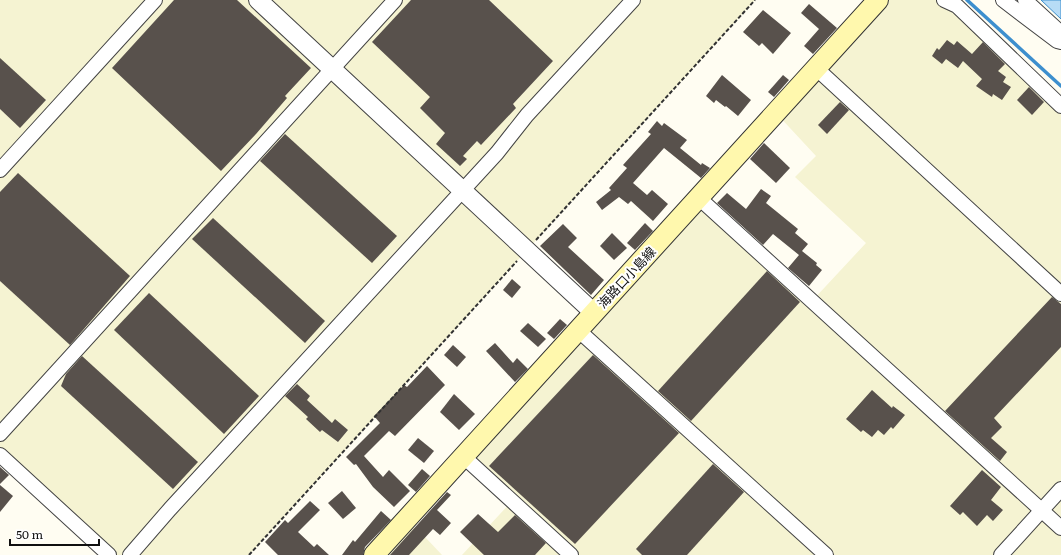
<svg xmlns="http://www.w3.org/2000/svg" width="1061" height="555" font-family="Literata,'Noto Sans JP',serif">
<rect width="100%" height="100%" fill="#fffdf2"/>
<g fill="#f5f3d2">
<path d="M0,0h755l-506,555h-140l-109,-100z"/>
<path d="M878,0h66l117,106v449h-599l50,-54 -48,-44 235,-259 113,103 54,-58 -71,-66 21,-21 -40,-43z"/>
<path d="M406,520l19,17 17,18h-68z"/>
</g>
<path fill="#b7dcf6" stroke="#3d8fce" d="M1041,0h20v19z"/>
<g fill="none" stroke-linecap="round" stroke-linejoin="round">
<path stroke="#3d8fce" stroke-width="3.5" d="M967,0l94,86"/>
</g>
<g fill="#58514c">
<path d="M174,0h63l74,68 -26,28 2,2 -31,36 -35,37 -109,-103z"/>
<path d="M411,0h78l64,61 -40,43 3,4 -35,37 -4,-4 -14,15 4,3 -7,7 -24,-22 9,-11 -25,-25 10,-11 -58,-55z"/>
<path d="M809,4l28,24 -24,26 -9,-8 15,-17 -18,-16z"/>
<path d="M763,10l28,23 -18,21 -11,-11 -3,3 -16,-14z"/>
<path d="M947,40l7,5 3,-4 15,13 11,-12 22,22 -7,7 8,6 -3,5 8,5 -9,13 -9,-6 -1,3 -16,-11 6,-7 -19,-18 -5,7 -12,-9 -4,5 -10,-8 5,-8 2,2z"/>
<path d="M0,58l46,42 -26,28 -20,-19z"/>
<path d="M722,75l29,25 -13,16 -12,-10 -1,1 -9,-7 -2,3 -8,-7z"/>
<path d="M783,75l6,5 -15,17 -6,-5z"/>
<path d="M1029,87l15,15 -12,13 -15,-15z"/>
<path d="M840,102l9,8 -22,24 -9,-9z"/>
<path d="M657,121l5,5 2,-3 23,17 -7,8 21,17 1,-2 8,5 -9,10 -37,-30 -31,35 14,12 5,-5 16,14 -15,17 -22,-20 -3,3 -9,-7 -17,13 -6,-8 15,-12 -2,-2 18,-20 -4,-3 28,-31 -3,-2z"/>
<path d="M285,134l112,102 -25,27 -112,-102z"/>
<path d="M764,143l26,25 -14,15 -26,-24z"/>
<path d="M18,173l112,103 -60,69 -70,-64v-89z"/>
<path d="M761,189l10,7 -5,7 32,26 -3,4 13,11 -6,7 15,12 -1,2 6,5 -13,16 -21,-18 11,-13 -26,-21 -10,11 -46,-42 10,-10 19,16z"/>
<path d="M213,218l112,103 -20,22 -113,-104z"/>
<path d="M645,223l8,8 -18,19 -8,-7z"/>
<path d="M563,224l14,14 -9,9 36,33 -13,15 -51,-49z"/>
<path d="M612,233l15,15 -13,12 -14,-14z"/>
<path d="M767,271l33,31 -109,119 -33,-30z"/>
<path d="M512,279l9,8 -9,11 -9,-8z"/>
<path d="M149,293l110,103 -35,38 -110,-104z"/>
<path d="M1052,297l9,7v43l-67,71 8,9 -11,11 16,14 -7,9 -55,-50z"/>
<path d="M560,319l7,6 -13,14 -7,-6z"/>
<path d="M528,323l18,16 -8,8 -18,-16z"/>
<path d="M495,343l18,20 4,-5 11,11 -13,13 -29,-31z"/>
<path d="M453,345l13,12 -9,10 -13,-12z"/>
<path d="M593,355l86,78 -104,111 -86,-78z"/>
<path d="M82,356l116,106 -25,27 -112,-103 5,-12z"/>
<path d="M427,366l18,19 -50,51 -6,-5 -25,25 19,21 6,-7 21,21 -16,16 -21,-20 -17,-23 -2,1 -8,-8 34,-34 -6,-7 30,-31 3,2z"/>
<path d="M297,384l13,12 -3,4 25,23 3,-4 13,11 -10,12 -16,-12 -2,2 -14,-13 2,-2 -23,-21z"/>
<path d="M872,390l20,18 1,-2 12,9 -12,14 -2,-2 -7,8 -6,-5 -6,7 -9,-7 -2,2 -15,-13z"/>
<path d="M454,394l21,20 -16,16 -19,-18z"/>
<path d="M418,438l16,13 -10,12 -16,-13z"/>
<path d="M713,464l31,28 -57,63h-45l-6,-6z"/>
<path d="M0,467l9,8 -9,9z"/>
<path d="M422,469l8,7 -14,16 -8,-7z"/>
<path d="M982,470l19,17 -10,13 12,10 -10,11 -6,-6 -10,11 -14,-14 -3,3 -10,-9z"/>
<path d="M0,485l13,11 -13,16z"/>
<path d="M342,491l14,17 -13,11 -15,-16z"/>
<path d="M447,492l4,3 -14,15 14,13 -11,12 -7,-6 -24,26h-19z"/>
<path d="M310,501l10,9 -22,22 16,15 3,-3 12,11h-51l-13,-13 20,-22 3,3z"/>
<path d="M381,511l10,9 -26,27 -2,8h-21l11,-15 2,2z"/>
<path d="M478,514l20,18 17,-17 31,28 -11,12h-51l-24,-23z"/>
</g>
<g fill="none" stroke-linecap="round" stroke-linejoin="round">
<defs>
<g id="minor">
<path d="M944,0l13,6 104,100"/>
<path d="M1003,0l54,41 4,1"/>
<path d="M1025,0l36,33"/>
<path d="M817,69l244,225"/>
<path d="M0,170l155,-170"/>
<path d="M699,198l362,330"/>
<path d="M578,330l248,225"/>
<path d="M0,434l395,-434"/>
<path d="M0,455l109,100"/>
<path d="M464,457l107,98"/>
<path d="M130,555l40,-46 327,-356 30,-38 106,-115"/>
<path d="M1001,555l60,-66"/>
</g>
<path id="tertiary" d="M258,0l335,312"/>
<path id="secondary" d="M374,555l504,-555"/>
</defs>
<use href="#minor" stroke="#434343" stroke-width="16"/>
<use href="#tertiary" stroke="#434343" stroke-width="20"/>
<use href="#secondary" stroke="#323232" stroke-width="22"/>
<g stroke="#323232" stroke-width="2" stroke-dasharray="4 2" stroke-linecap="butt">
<path d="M536,240l219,-240"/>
<path d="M249,555l268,-294"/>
</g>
<use href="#minor" stroke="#fff" stroke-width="14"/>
<use href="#tertiary" stroke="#fff" stroke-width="18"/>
<use href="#secondary" stroke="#fff8ad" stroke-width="20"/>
</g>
<g text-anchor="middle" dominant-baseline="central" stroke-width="4" stroke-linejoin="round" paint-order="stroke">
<g font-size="13" fill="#101010" stroke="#fff">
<text transform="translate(626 277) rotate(-47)">海路口小島線</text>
</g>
</g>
<path d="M10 539v6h89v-6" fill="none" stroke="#101010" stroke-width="2"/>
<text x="16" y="539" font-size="12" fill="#101010" stroke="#ffffff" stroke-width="3" paint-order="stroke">50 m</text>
</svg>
